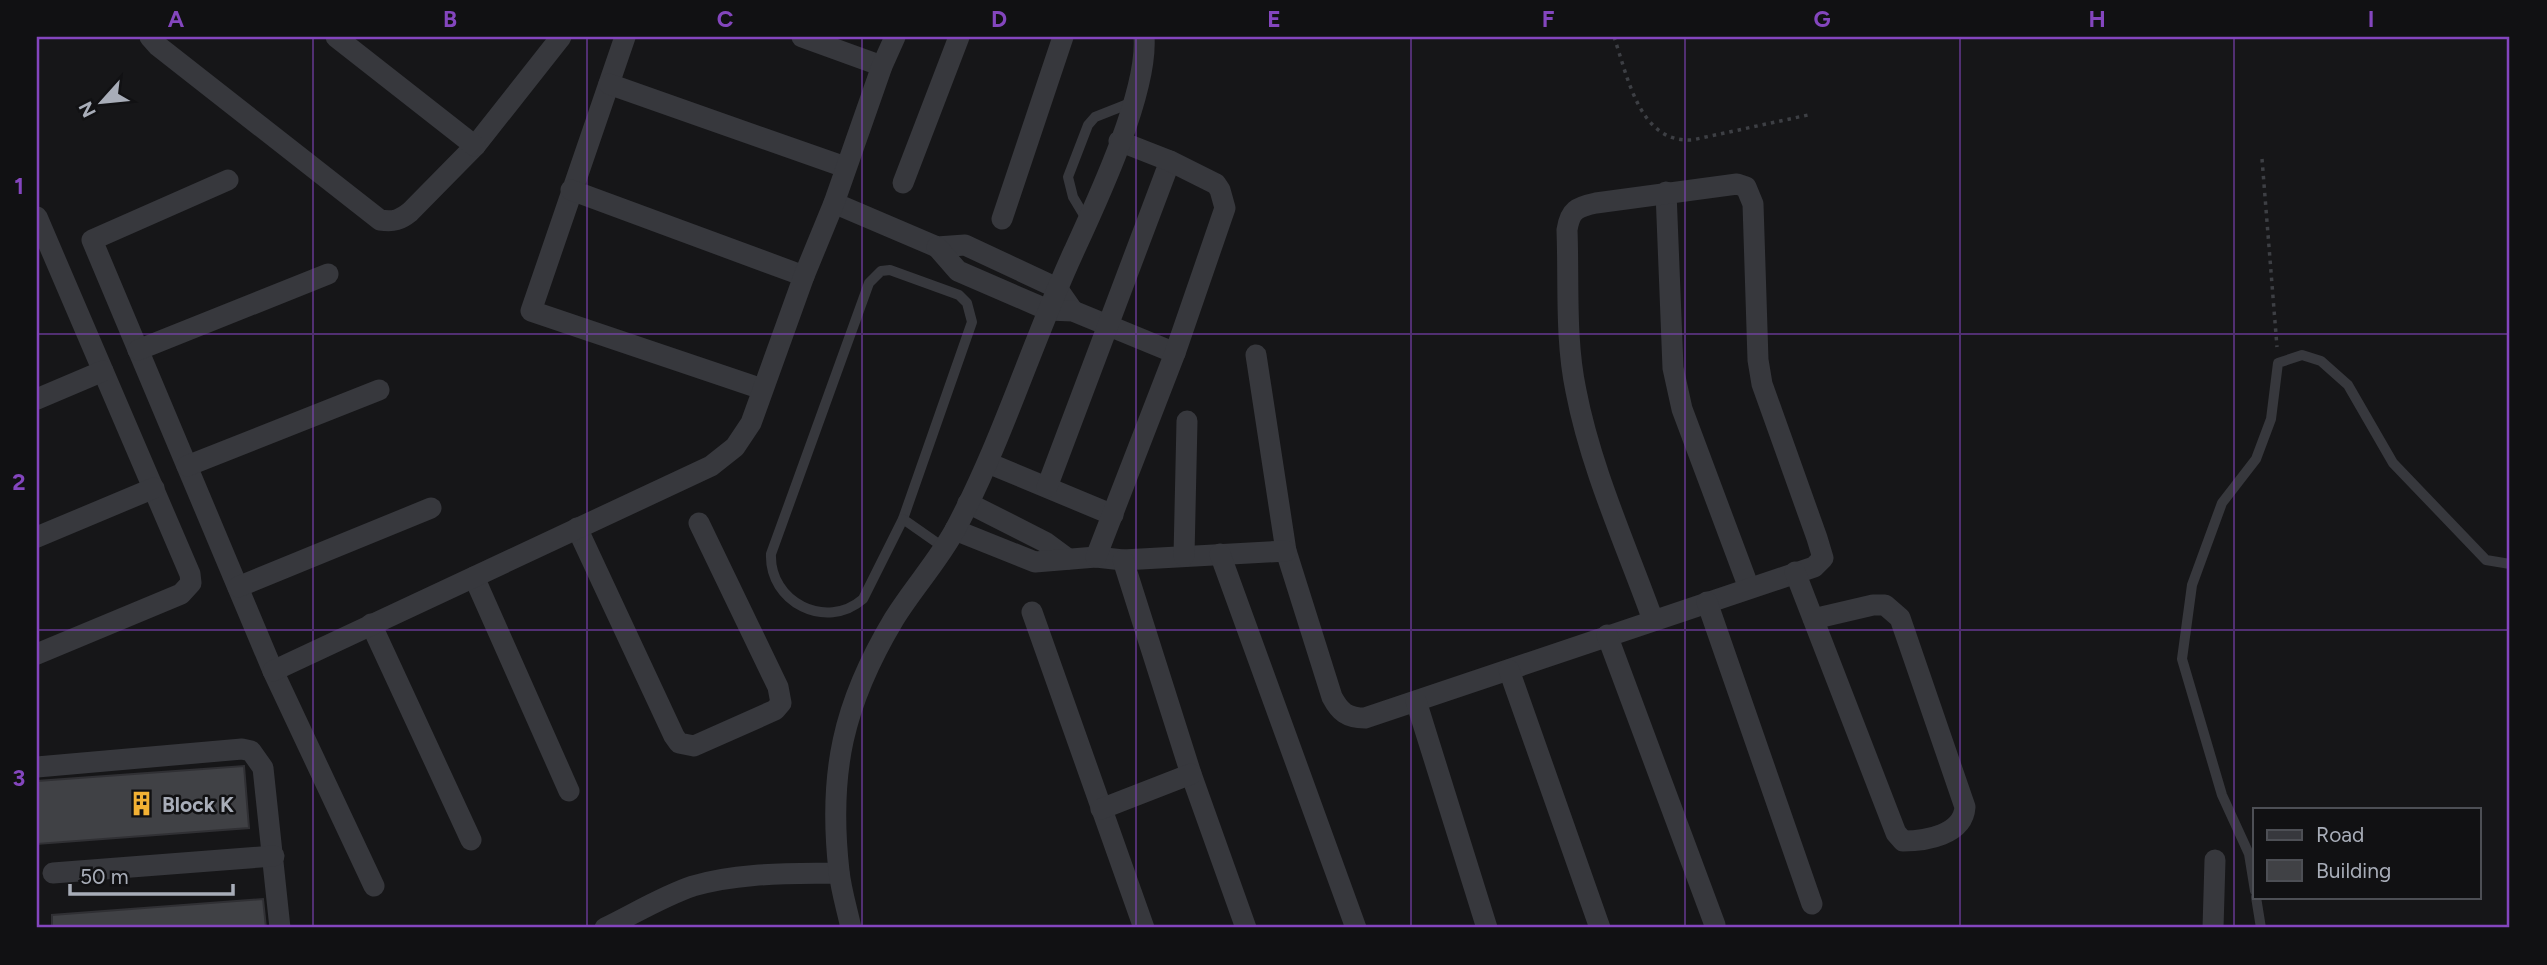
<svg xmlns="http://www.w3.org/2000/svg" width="2547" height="965" font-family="Figtree,sans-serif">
<rect width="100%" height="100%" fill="#161618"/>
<g fill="#404145" stroke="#303034" stroke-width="2">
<path d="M244,766l5,62 -212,16v-63z"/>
<path d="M263,899l3,29h-214v-13z"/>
</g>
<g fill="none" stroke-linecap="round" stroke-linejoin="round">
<g stroke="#3d3f44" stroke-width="3.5" stroke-dasharray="3.5 5" stroke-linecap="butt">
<path d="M1614,37c14,40 25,106 78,103l116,-25"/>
<path d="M2262,159l15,188"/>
</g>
<g stroke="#37383d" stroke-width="10">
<path d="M1088,222l-15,-25 -5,-20 20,-52 7,-8 38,-15"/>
<path d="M890,270l69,25 8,8 5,19 -69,197 -40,80c-37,32 -94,3 -92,-45l98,-271 12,-12z"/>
<path d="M903,519l40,28"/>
<path d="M2255,891l-6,-37 -27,-59 -40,-136 10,-74 30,-82 34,-44 15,-40 7,-56 24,-8 19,6 27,24 45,78 93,97 24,4"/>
<path d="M2256,897l5,31"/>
</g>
<g stroke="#37383d" stroke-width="21">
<path d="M150,37l8,9 222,174c14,2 20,0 30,-8l65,-66 86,-109"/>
<path d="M336,37l139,109"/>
<path d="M625,37l-94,274 231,78"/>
<path d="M802,37l80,29"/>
<path d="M609,84l236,83"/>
<path d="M228,180l-136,60 181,431 101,215"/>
<path d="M903,183l56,-146"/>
<path d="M571,190l233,86"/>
<path d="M1666,192l7,176 9,41 67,179"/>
<path d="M834,203l103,44 28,-2 92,43 16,23"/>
<path d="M37,217l153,357 1,9 -10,11 -144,60"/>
<path d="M1002,219l61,-182"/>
<path d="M937,247l21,24 90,39 25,1 102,42"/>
<path d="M138,350l190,-76"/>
<path d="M1256,355l30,196 46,146c8,15 15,21 33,21l449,-151 9,-9 -6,-20 -55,-154 -4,-24 -5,-156 -7,-17 -9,-3 -141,19c-19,4 -26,7 -29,27 2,53 -2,109 9,161 15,78 50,154 77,229"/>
<path d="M37,399l66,-28"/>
<path d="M988,463l125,52"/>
<path d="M187,466l192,-76"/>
<path d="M1047,487l123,-326"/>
<path d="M968,503l77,39 23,17"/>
<path d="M577,528l97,208 5,7 15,3 81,-36 6,-7 -3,-16 -79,-164"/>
<path d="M955,530l80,32 61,-5 27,3 163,-9"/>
<path d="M37,537l117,-49"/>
<path d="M1220,554l136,374"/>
<path d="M1184,556l3,-135"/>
<path d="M1096,557l79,-204 50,-145 -5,-18 -4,-6 -46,-23 -51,-20"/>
<path d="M1123,560l68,214 55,154"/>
<path d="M1795,572l101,261 7,8c23,0 60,-6 62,-34l-65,-189 -15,-13h-12l-60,14"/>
<path d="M474,577l95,214"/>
<path d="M238,587l193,-79"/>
<path d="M1707,602l105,302"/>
<path d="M1032,612l112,316"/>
<path d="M371,624l100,216"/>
<path d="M1607,635l108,290"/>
<path d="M1509,670l91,258"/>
<path d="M273,671l438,-205 24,-19 16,-24 53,-147 30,-73 48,-137 13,-29"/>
<path d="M1416,701l71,227"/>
<path d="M37,767l205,-18 9,2 12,17 17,160"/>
<path d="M1101,809l90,-35"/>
<path d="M53,873l221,-17"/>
<path d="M605,928c29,-14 58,-32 88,-42 47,-14 98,-12 146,-13"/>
<path d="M851,928c-4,-19 -10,-38 -12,-57 -11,-98 4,-167 55,-252 19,-31 45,-59 62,-91 47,-89 76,-186 118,-277 24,-52 74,-159 70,-214"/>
<path d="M2213,928l2,-68"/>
</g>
</g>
<path fill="none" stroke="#8446be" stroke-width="2" stroke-opacity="0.55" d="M313,37v891M587,37v891M862,37v891M1136,37v891M1411,37v891M1685,37v891M1960,37v891M2234,37v891M37,334h2473M37,630h2473"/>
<defs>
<symbol id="building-bare" viewBox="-9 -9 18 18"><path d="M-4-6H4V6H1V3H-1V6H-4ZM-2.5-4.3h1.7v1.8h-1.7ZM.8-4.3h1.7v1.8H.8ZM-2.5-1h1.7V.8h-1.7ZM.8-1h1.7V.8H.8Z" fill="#f2b134" stroke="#111113" stroke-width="2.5" paint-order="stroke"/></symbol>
</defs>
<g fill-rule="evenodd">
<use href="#building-bare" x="124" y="786" width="35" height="35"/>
</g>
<g text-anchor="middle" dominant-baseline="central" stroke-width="5" stroke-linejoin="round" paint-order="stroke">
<g font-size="21" font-weight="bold" fill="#a8adb8" stroke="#111113" text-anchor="start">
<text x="162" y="804">Block K</text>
</g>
</g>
<rect width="2547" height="965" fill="none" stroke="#111113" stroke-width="77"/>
<rect x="2253" y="808" width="228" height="91" fill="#111113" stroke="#4d4f55" stroke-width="2"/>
<rect x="2267" y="830" width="35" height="10" fill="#37383d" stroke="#4d4f55" stroke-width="2"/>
<text x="2316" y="842" font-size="21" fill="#a8adb8">Road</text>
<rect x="2267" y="860" width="35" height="21" fill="#404145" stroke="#4d4f55" stroke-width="2"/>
<text x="2316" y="878" font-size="21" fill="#a8adb8">Building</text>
<g transform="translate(102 102) rotate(243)" stroke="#111113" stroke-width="5" paint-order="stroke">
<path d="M0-5L12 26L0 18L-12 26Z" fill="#a8adb8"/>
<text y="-10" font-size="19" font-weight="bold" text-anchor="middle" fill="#a8adb8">N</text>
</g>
<path d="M70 884v10h163v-10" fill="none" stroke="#a8adb8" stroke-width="3.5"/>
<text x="80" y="884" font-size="21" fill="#a8adb8" stroke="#111113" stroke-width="5" paint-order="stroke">50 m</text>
<rect x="38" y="38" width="2470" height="888" fill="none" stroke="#8446be" stroke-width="2.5"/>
<g font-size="23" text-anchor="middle" font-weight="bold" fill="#8446be">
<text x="176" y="27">A</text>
<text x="450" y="27">B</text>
<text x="725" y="27">C</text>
<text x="999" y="27">D</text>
<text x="1274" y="27">E</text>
<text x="1548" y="27">F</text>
<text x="1822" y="27">G</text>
<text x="2097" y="27">H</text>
<text x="2371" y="27">I</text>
<text x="19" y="194">1</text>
<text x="19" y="490">2</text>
<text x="19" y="786">3</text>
</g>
</svg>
